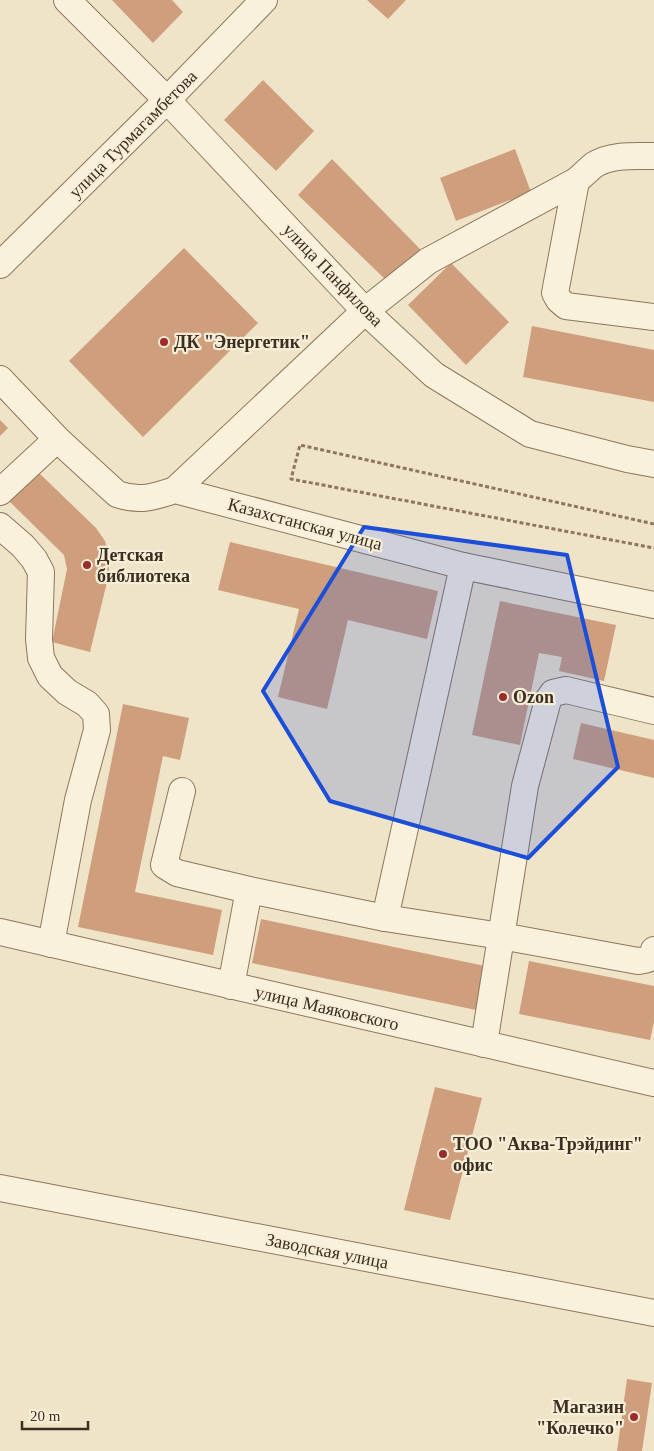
<svg xmlns="http://www.w3.org/2000/svg" width="654" height="1451" font-family="Georgia,serif">
<rect width="100%" height="100%" fill="#f0e4c8"/>
<g fill="#cf9f7d">
<path d="M112,0h60l11,12 -30,31z"/>
<path d="M367,0h39l-18,19z"/>
<path d="M263,80l51,51 -38,40 -52,-51z"/>
<path d="M515,149l16,43 -75,29 -16,-43z"/>
<path d="M332,159l89,91 -32,33 -91,-88z"/>
<path d="M184,248l74,75 -115,114 -74,-76z"/>
<path d="M451,263l58,59 -43,43 -58,-60z"/>
<path d="M532,326l122,24v52l-131,-25z"/>
<path d="M0,420l8,8 -8,8z"/>
<path d="M38,472l58,56 9,13 4,15v18l-19,78 -38,-10 15,-73 -3,-14 -55,-54z"/>
<path d="M230,542l208,49 -11,48 -79,-19 -21,89 -49,-12 21,-88 -81,-19z"/>
<path d="M500,601l116,24 -12,56 -45,-10 3,-14 -23,-4 -19,92 -48,-10z"/>
<path d="M123,704l66,14 -9,42 -17,-4 -28,136 87,18 -9,45 -135,-28z"/>
<path d="M581,723l73,17v38l-81,-19z"/>
<path d="M261,919l224,47 -9,44 -224,-47z"/>
<path d="M529,961l125,25v36l-4,18 -131,-26z"/>
<path d="M435,1087l47,11 -32,122 -46,-10z"/>
<path d="M627,1379l25,4 -10,68h-25z"/>
</g>
<g fill="none" stroke-linecap="round" stroke-linejoin="round">
<defs>
<g id="minor">
<path d="M67,0l100,100 198,211 69,64 96,59 97,25 27,5"/>
<path d="M576,181l-21,112 4,7 7,6 88,11"/>
<path d="M0,265l167,-165 97,-100"/>
<path d="M0,379l57,60 60,55c22,8 37,3 58,-4l288,76 191,39"/>
<path d="M175,490l190,-179 63,-50 148,-80c6,-5 12,-11 18,-16 17,-11 41,-9 60,-9"/>
<path d="M0,492l57,-53"/>
<path d="M0,526l23,20 11,13 7,13 -2,67 2,19 9,18 17,16 20,12 9,10 1,16 -19,70 -27,144"/>
<path d="M182,791l-18,74 13,8 72,17 136,28 78,-352"/>
<path d="M385,918l116,18 137,25c9,-1 14,-2 16,-11"/>
<path d="M0,932l654,151"/>
<path d="M231,986l18,-96"/>
<path d="M484,1044l41,-258 23,-86 5,-7 13,-3 88,21"/>
<path d="M0,1188l654,125"/>
</g>
</defs>
<use href="#minor" stroke="#8d765c" stroke-width="28"/>
<path stroke="#8d765c" stroke-width="3" stroke-dasharray="4 2.5" stroke-linecap="butt" d="M654,524l-354,-79 -9,34 363,69"/>
<use href="#minor" stroke="#faf1dc" stroke-width="26"/>
</g>
<path fill="#1d4ed8" fill-opacity="0.2" stroke="#1d4ed8" stroke-width="4" stroke-linejoin="round" d="M364,527l203,28 51,212 -90,91 -198,-57 -67,-110z"/>
<g fill="#9e2a2b" stroke="#f7eed8" stroke-width="2">
<circle cx="164" cy="342" r="5"/>
<circle cx="87" cy="565" r="5"/>
<circle cx="503" cy="697" r="5"/>
<circle cx="443" cy="1154" r="5"/>
<circle cx="634" cy="1417" r="5"/>
</g>
<g text-anchor="middle" dominant-baseline="central" stroke-width="4.5" stroke-linejoin="round" paint-order="stroke">
<g font-size="18" fill="#3d2e20" stroke="#f7eed8">
<text transform="translate(133 134) rotate(-45)">улица Турмагамбетова</text>
<text transform="translate(333 275) rotate(46)">улица Панфилова</text>
<text transform="translate(305 524) rotate(15)">Казахстанская улица</text>
<text transform="translate(327 1008) rotate(13)">улица Маяковского</text>
<text transform="translate(327 1251) rotate(11)">Заводская улица</text>
</g>
<g font-size="18" font-weight="bold" fill="#3d2e20" stroke="#f7eed8" text-anchor="start">
<text x="174" y="342">ДК "Энергетик"</text>
<text x="97" y="555">Детская<tspan x="97" dy="21">библиотека</tspan></text>
<text x="513" y="697">Ozon</text>
<text x="453" y="1144">ТОО "Аква-Трэйдинг"<tspan x="453" dy="21">офис</tspan></text>
<text x="624" y="1407" text-anchor="end">Магазин<tspan x="624" dy="21">"Колечко"</tspan></text>
</g>
</g>
<path d="M22 1421v8h66v-8" fill="none" stroke="#3d2e20" stroke-width="2.5"/>
<text x="30" y="1421" font-size="15" fill="#3d2e20" stroke="#f7eed8" stroke-width="4" paint-order="stroke">20 m</text>
</svg>
